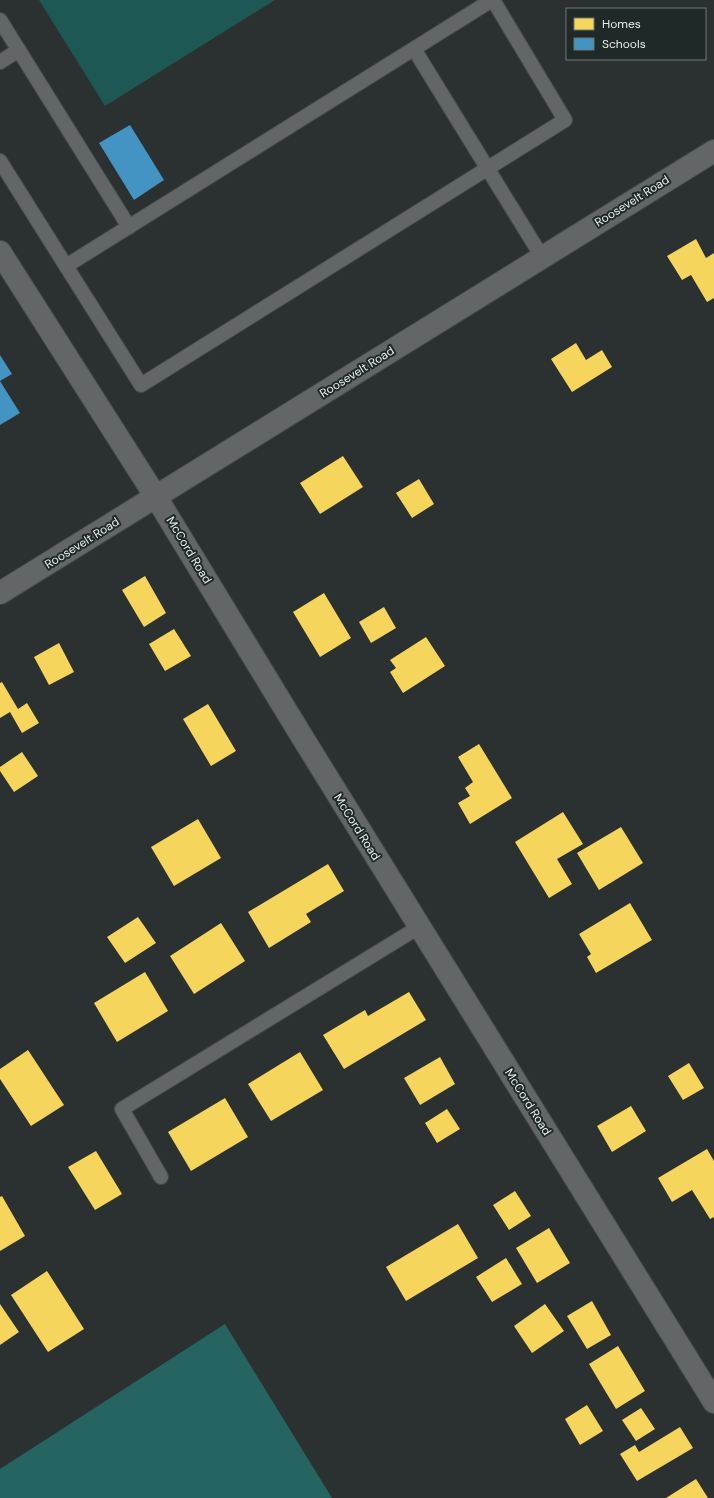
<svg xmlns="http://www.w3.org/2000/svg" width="714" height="1498" font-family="'DM Sans',sans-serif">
<rect width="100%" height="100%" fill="#2b3130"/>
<path fill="#1d5854" d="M39,0h236l-170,106z"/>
<path fill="#256460" d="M225,1324l107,174h-332v-29z"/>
<g fill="#f6d55c">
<path d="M696,239l10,19 8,-5v45l-7,4 -16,-27 -9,5 -15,-24z"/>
<path d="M576,343l10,17 16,-10 10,17 -40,25 -21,-33z"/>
<path d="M343,456l20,31 -43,27 -20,-31z"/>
<path d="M419,479l15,25 -22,14 -16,-25z"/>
<path d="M145,576l21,37 -22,14 -22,-37z"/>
<path d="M324,593l27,45 -31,19 -27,-45z"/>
<path d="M384,607l12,21 -25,15 -12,-21z"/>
<path d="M174,629l17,27 -26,15 -16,-27z"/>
<path d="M426,637l19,29 -42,27 -13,-21 6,-4 -6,-8z"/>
<path d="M59,643l15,29 -25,13 -15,-28z"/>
<path d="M2,682l16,27 9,-6 12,20 -17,10 -12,-21 -10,6v-35z"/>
<path d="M208,704l28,47 -25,15 -28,-47z"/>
<path d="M479,744l33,54 -42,26 -12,-21 12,-7 -5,-8 8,-6 -15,-25z"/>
<path d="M22,752l16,24 -24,16 -14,-21v-4z"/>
<path d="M563,812l20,32 -26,15 15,25 -23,14 -34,-56z"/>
<path d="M198,819l23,39 -47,28 -23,-39z"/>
<path d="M621,827l22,36 -44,27 -22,-37z"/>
<path d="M328,864l16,27 -38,23 5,8 -42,26 -21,-36z"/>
<path d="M630,903l22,37 -56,33 -9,-16 4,-3 -12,-20z"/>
<path d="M138,917l18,26 -31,20 -18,-26z"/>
<path d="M221,923l24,38 -51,33 -24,-38z"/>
<path d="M145,972l23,39 -51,31 -23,-39z"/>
<path d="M409,992l17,28 -82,49 -21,-34 42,-25 3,6z"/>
<path d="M28,1050l36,55 -33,21 -31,-47v-10z"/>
<path d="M300,1052l23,38 -52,31 -23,-37z"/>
<path d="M440,1057l15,27 -35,21 -16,-27z"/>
<path d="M689,1063l15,25 -21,12 -15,-24z"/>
<path d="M225,1098l23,39 -57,34 -23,-39z"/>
<path d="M631,1106l15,25 -34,21 -15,-26z"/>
<path d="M447,1109l13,20 -23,14 -12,-20z"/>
<path d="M707,1149l7,12v56l-4,2 -18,-29 -20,12 -14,-24z"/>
<path d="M96,1151l26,43 -27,16 -27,-43z"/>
<path d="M515,1191l16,25 -22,14 -16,-25z"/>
<path d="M2,1196l23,40 -25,15v-54z"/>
<path d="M458,1224l20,34 -72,43 -20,-34z"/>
<path d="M549,1228l21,35 -33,20 -21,-35z"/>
<path d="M506,1258l16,26 -30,18 -16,-25z"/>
<path d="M47,1271l37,58 -36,23 -37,-57z"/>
<path d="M592,1301l19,34 -24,14 -20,-33z"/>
<path d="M0,1304l19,28 -19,13z"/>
<path d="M545,1304l19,27 -32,22 -18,-27z"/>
<path d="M618,1346l27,45 -29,18 -27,-45z"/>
<path d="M587,1405l16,26 -23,14 -15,-26z"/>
<path d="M641,1408l14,21 -19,12 -14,-21z"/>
<path d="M680,1427l13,21 -56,33 -17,-27 15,-9 4,7z"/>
<path d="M696,1479l12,19h-42z"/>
</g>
<g fill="#4393c3">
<path d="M130,125l34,55 -30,20 -35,-57z"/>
<path d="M0,355l12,19 -12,7 20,32 -20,12z"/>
</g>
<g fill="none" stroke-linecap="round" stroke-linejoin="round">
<defs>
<g id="service">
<path d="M0,20l129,207"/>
<path d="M414,49l128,208"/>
<path d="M0,62l19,-12"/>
<path d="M0,161l66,105 426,-266"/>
<path d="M66,266l75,119 424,-265 -72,-120"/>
<path d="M161,1177l-39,-68 297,-182"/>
</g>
<path id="minor" d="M0,252l156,245 145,238 413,667"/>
<path id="tertiary" d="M0,593l714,-442"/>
</defs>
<use href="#service" stroke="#474c4b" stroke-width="16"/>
<use href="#minor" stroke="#474c4b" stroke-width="24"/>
<use href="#tertiary" stroke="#474c4b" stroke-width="24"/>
<use href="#service" stroke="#626666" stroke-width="14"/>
<use href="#minor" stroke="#626666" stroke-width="22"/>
<use href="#tertiary" stroke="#626666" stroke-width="22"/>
</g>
<g text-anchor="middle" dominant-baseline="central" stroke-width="4" stroke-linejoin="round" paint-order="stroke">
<g font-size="12" fill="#e9efee" stroke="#1f2928">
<text transform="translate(632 201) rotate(-32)">Roosevelt Road</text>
<text transform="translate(357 372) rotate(-32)">Roosevelt Road</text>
<text transform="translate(82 543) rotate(-32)">Roosevelt Road</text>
<text transform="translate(189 550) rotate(59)">McCord Road</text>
<text transform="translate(357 827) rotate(58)">McCord Road</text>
<text transform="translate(528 1102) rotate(58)">McCord Road</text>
</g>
</g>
<rect x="566" y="8" width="140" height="52" fill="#1f2928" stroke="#707877"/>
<rect x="574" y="18" width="20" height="12" fill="#f6d55c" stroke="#707877"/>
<text x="602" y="28" font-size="12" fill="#e9efee">Homes</text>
<rect x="574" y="38" width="20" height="12" fill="#4393c3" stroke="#707877"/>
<text x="602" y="48" font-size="12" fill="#e9efee">Schools</text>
</svg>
